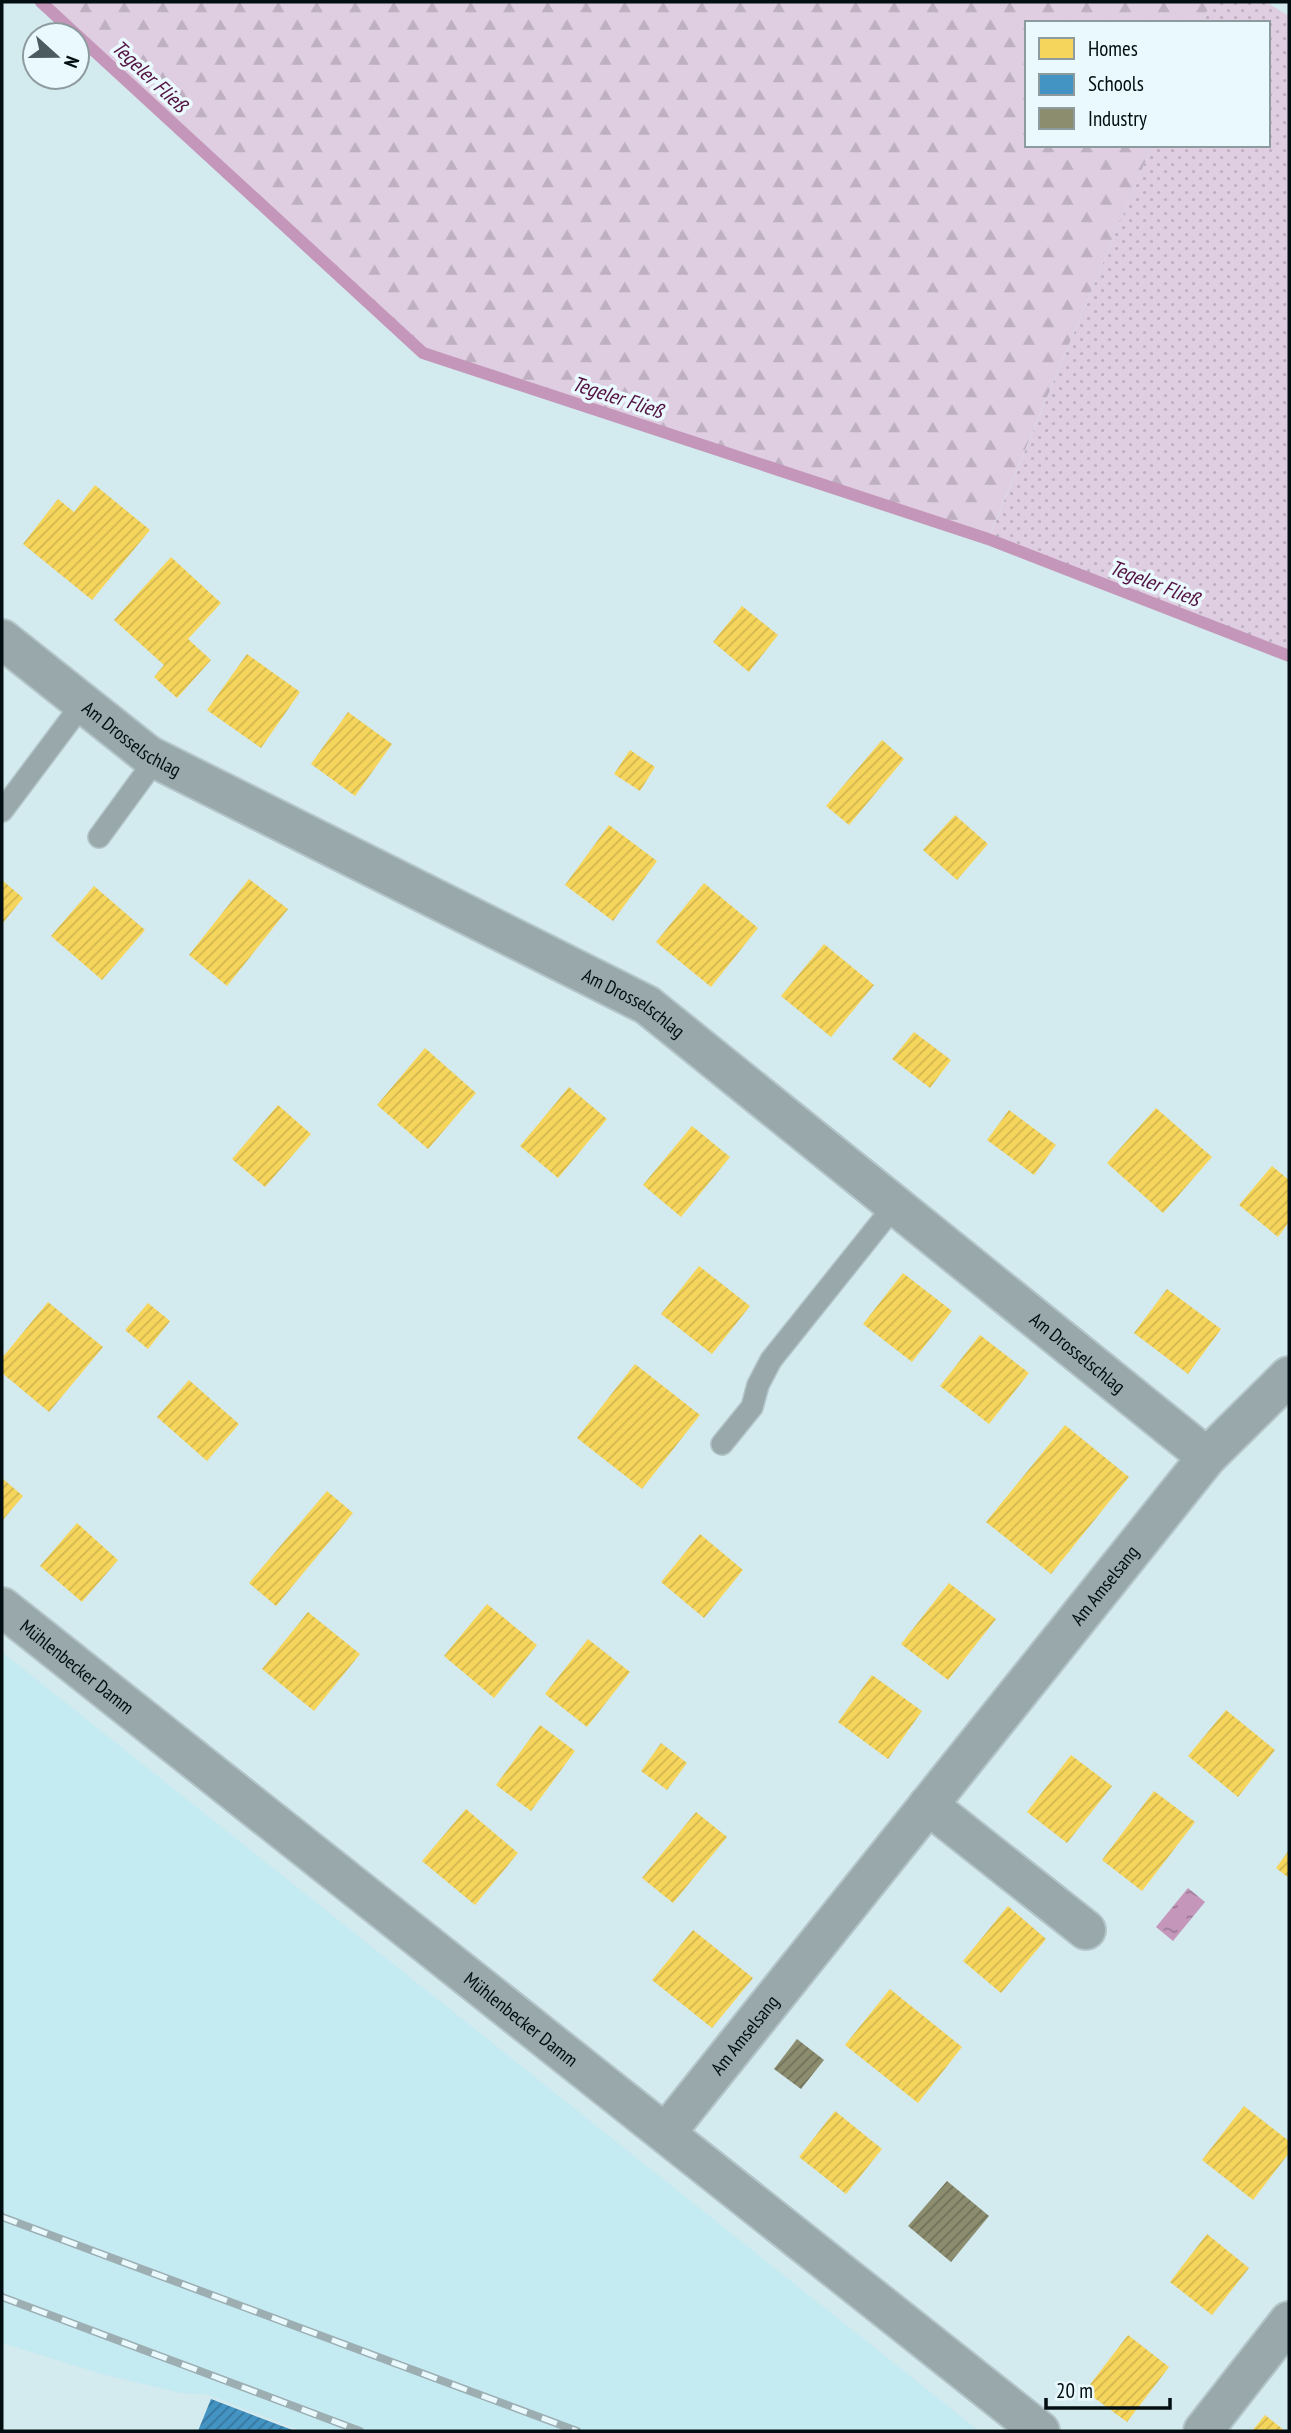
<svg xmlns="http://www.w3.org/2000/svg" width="1291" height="2433" font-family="'PT Sans Narrow',sans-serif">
<defs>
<pattern id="grass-dots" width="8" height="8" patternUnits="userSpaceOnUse" patternTransform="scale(1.75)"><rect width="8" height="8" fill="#dfcee1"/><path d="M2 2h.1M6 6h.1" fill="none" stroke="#beb0c0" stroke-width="1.8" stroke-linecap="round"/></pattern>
<pattern id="forest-firs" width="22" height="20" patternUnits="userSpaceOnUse" patternTransform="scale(1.75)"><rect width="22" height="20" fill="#dfcee1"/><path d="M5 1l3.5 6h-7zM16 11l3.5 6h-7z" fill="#beb0c0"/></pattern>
<pattern id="water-ripples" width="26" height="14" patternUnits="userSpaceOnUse" patternTransform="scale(1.75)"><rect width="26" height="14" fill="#c497ba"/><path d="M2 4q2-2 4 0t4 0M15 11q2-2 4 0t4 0" fill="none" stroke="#9d7a96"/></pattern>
<pattern id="homes-hatch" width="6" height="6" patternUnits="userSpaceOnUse" patternTransform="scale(1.75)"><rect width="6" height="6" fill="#f6d55c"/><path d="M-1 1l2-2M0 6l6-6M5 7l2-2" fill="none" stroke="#d1b64f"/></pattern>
<pattern id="schools-hatch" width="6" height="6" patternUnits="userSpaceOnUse" patternTransform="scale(1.75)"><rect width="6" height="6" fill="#4393c3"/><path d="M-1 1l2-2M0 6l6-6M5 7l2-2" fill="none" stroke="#36769d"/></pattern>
<pattern id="industry-hatch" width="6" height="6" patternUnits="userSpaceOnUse" patternTransform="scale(1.75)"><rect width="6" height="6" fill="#8c8c6e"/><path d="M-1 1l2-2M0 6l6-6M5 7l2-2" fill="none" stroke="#707159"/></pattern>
</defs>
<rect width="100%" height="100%" fill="#d3eaef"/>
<path fill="#c4eaf2" d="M2,1652l977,779h-677l-96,-37 -25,-1 -79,-19 -100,-31z"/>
<path fill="url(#grass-dots)" d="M1211,2h55l23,14v640l-301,-116 164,-395h116v-122h-66z"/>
<path fill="url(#forest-firs)" d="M41,2h1170l-9,21h-175v122h125l-164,394 -565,-186z"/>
<path fill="url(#water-ripples)" d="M1188,1888l17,14 -32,39 -17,-14z"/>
<g fill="url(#homes-hatch)">
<path d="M95,485l55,45 -58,70 -69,-56 35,-45 16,13z"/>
<path d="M171,557l50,46 -33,36 23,21 -34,38 -23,-21 10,-12 -50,-45z"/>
<path d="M742,606l36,29 -29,37 -36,-30z"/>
<path d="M247,654l53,38 -39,56 -54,-38z"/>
<path d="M348,712l44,32 -37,52 -44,-32z"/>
<path d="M882,740l22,19 -55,66 -23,-19z"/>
<path d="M630,750l25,17 -15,24 -26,-17z"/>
<path d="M955,815l33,29 -31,36 -34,-30z"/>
<path d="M609,825l48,36 -44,60 -48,-36z"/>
<path d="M249,879l39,30 -61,77 -38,-31z"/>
<path d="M2,880l21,18 -21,26z"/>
<path d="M704,883l54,45 -47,59 -55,-45z"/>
<path d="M94,886l51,44 -43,50 -51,-44z"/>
<path d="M824,944l50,41 -43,52 -50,-41z"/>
<path d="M914,1032l37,28 -21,28 -38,-29z"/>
<path d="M425,1048l51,45 -48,56 -51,-44z"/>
<path d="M569,1087l38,32 -49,59 -38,-32z"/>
<path d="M278,1105l33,29 -46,53 -33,-28z"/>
<path d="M1156,1108l56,49 -49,56 -56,-50z"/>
<path d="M1009,1110l47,35 -22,30 -47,-35z"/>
<path d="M692,1126l38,31 -49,60 -38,-32z"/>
<path d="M1272,1166l17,14v42l-11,15 -39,-32z"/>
<path d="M699,1266l51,40 -38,48 -51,-40z"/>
<path d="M903,1273l49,38 -40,51 -49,-38z"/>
<path d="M1167,1289l54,40 -33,45 -54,-41z"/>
<path d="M48,1302l55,45 -54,65 -47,-39v-15z"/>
<path d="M148,1303l22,18 -22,28 -23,-19z"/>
<path d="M980,1335l49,38 -40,51 -49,-38z"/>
<path d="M635,1364l65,51 -58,74 -65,-51z"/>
<path d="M189,1380l50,44 -32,37 -50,-44z"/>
<path d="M1065,1425l64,52 -78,97 -65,-52z"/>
<path d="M2,1478l21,18 -21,25z"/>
<path d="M327,1491l26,22 -77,93 -27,-23z"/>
<path d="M77,1523l41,37 -36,42 -42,-36z"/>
<path d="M700,1534l43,36 -39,48 -43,-36z"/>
<path d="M949,1583l47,36 -48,61 -47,-36z"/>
<path d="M487,1604l50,41 -43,53 -50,-42z"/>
<path d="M308,1612l52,42 -46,57 -52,-42z"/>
<path d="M588,1639l42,33 -43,55 -42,-33z"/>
<path d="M872,1675l50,36 -34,48 -50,-37z"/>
<path d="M1226,1710l49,40 -37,47 -50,-41z"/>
<path d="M540,1725l35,26 -44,60 -35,-26z"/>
<path d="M661,1743l26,20 -20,27 -26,-19z"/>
<path d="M1071,1755l41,31 -45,57 -40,-31z"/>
<path d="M1154,1791l41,31 -53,69 -40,-31z"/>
<path d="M466,1809l52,44 -43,52 -53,-44z"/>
<path d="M696,1812l31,25 -54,66 -31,-25z"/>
<path d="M1289,1850v28l-13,-10z"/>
<path d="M1008,1906l38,33 -45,54 -38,-32z"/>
<path d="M693,1930l60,48 -41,50 -60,-48z"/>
<path d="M890,1989l72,58 -44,56 -73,-58z"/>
<path d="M1244,2106l45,35v12l-36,47 -51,-40z"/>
<path d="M835,2111l47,38 -36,45 -47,-37z"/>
<path d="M1207,2234l42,34 -37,47 -42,-33z"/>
<path d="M1128,2335l41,32 -42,55 -42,-31z"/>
<path d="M1265,2415l20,16h-33z"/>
</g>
<path fill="url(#schools-hatch)" d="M211,2399l84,32h-97z"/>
<g fill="url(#industry-hatch)">
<path d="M797,2039l27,21 -23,29 -27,-20z"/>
<path d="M947,2181l42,35 -38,46 -43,-36z"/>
</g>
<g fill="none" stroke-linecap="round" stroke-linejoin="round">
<path stroke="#c497ba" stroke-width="12" d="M41,2l382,351 565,186 301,117"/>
<defs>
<g id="lane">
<path d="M2,811l81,-108"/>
<path d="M99,837l57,-78"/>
<path d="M722,1444l30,-37 6,-22 13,-25 124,-155"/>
</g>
<g id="street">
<path id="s1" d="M2,639l146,116 499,250 560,452"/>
<path id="s2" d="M2,1607l1038,824"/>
<path d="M928,1805l158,125"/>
<path id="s3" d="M669,2135l4,-11 534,-667 82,-81"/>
<path d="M1203,2431l86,-110"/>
</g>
</defs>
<use href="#lane" stroke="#b4c5c9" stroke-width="24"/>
<use href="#street" stroke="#b4c5c9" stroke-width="42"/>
<use href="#lane" stroke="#98a8ab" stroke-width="21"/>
<use href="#street" stroke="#98a8ab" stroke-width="38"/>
<defs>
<g id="rail">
<path d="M2,2217l575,214"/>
<path d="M2,2297l358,134"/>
</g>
</defs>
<use href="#rail" stroke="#9caeb2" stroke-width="8"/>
<use href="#rail" stroke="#e9f9fd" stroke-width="5" stroke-dasharray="16" stroke-linecap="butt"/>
</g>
<g text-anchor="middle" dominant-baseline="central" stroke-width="7" stroke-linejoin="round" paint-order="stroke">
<g font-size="19" fill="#020e11" stroke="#e9f9fd">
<text stroke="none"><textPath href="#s1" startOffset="164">Am Drosselschlag</textPath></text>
<text stroke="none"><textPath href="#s1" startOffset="732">Am Drosselschlag</textPath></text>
<text stroke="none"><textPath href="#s1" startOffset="1298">Am Drosselschlag</textPath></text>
<text stroke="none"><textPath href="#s3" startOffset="702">Am Amselsang</textPath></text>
<text stroke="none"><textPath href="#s2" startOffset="96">Mühlenbecker Damm</textPath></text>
<text stroke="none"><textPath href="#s2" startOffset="663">Mühlenbecker Damm</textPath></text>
<text stroke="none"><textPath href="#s3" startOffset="126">Am Amselsang</textPath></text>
</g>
<g font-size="21" font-style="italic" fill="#531141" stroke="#e9f9fd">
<text transform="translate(150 76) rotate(43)">Tegeler Fließ</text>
<text transform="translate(618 397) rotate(18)">Tegeler Fließ</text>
<text transform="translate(1155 583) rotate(21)">Tegeler Fließ</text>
</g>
</g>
<rect width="1291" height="2433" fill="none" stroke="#020e11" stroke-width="7"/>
<rect x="1025" y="21" width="245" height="126" fill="#e9f9fd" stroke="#8d9b9f" stroke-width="2"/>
<rect x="1039" y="38" width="35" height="21" fill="#f6d55c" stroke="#8d9b9f" stroke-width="2"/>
<text x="1088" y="56" font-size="21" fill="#020e11">Homes</text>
<rect x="1039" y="74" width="35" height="21" fill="#4393c3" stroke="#8d9b9f" stroke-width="2"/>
<text x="1088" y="91" font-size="21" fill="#020e11">Schools</text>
<rect x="1039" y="108" width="35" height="21" fill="#8c8c6e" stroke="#8d9b9f" stroke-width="2"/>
<text x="1088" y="126" font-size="21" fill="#020e11">Industry</text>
<g transform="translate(56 56) rotate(111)"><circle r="33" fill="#e9f9fd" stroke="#8d9b9f" stroke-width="2"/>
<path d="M0-5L12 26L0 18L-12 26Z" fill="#4b5b5f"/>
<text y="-10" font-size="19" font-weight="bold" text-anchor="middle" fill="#020e11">N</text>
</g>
<path d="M1046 2398v10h124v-10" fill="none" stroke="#020e11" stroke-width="3.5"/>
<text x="1056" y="2398" font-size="21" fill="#020e11" stroke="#e9f9fd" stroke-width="5" paint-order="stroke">20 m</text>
</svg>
